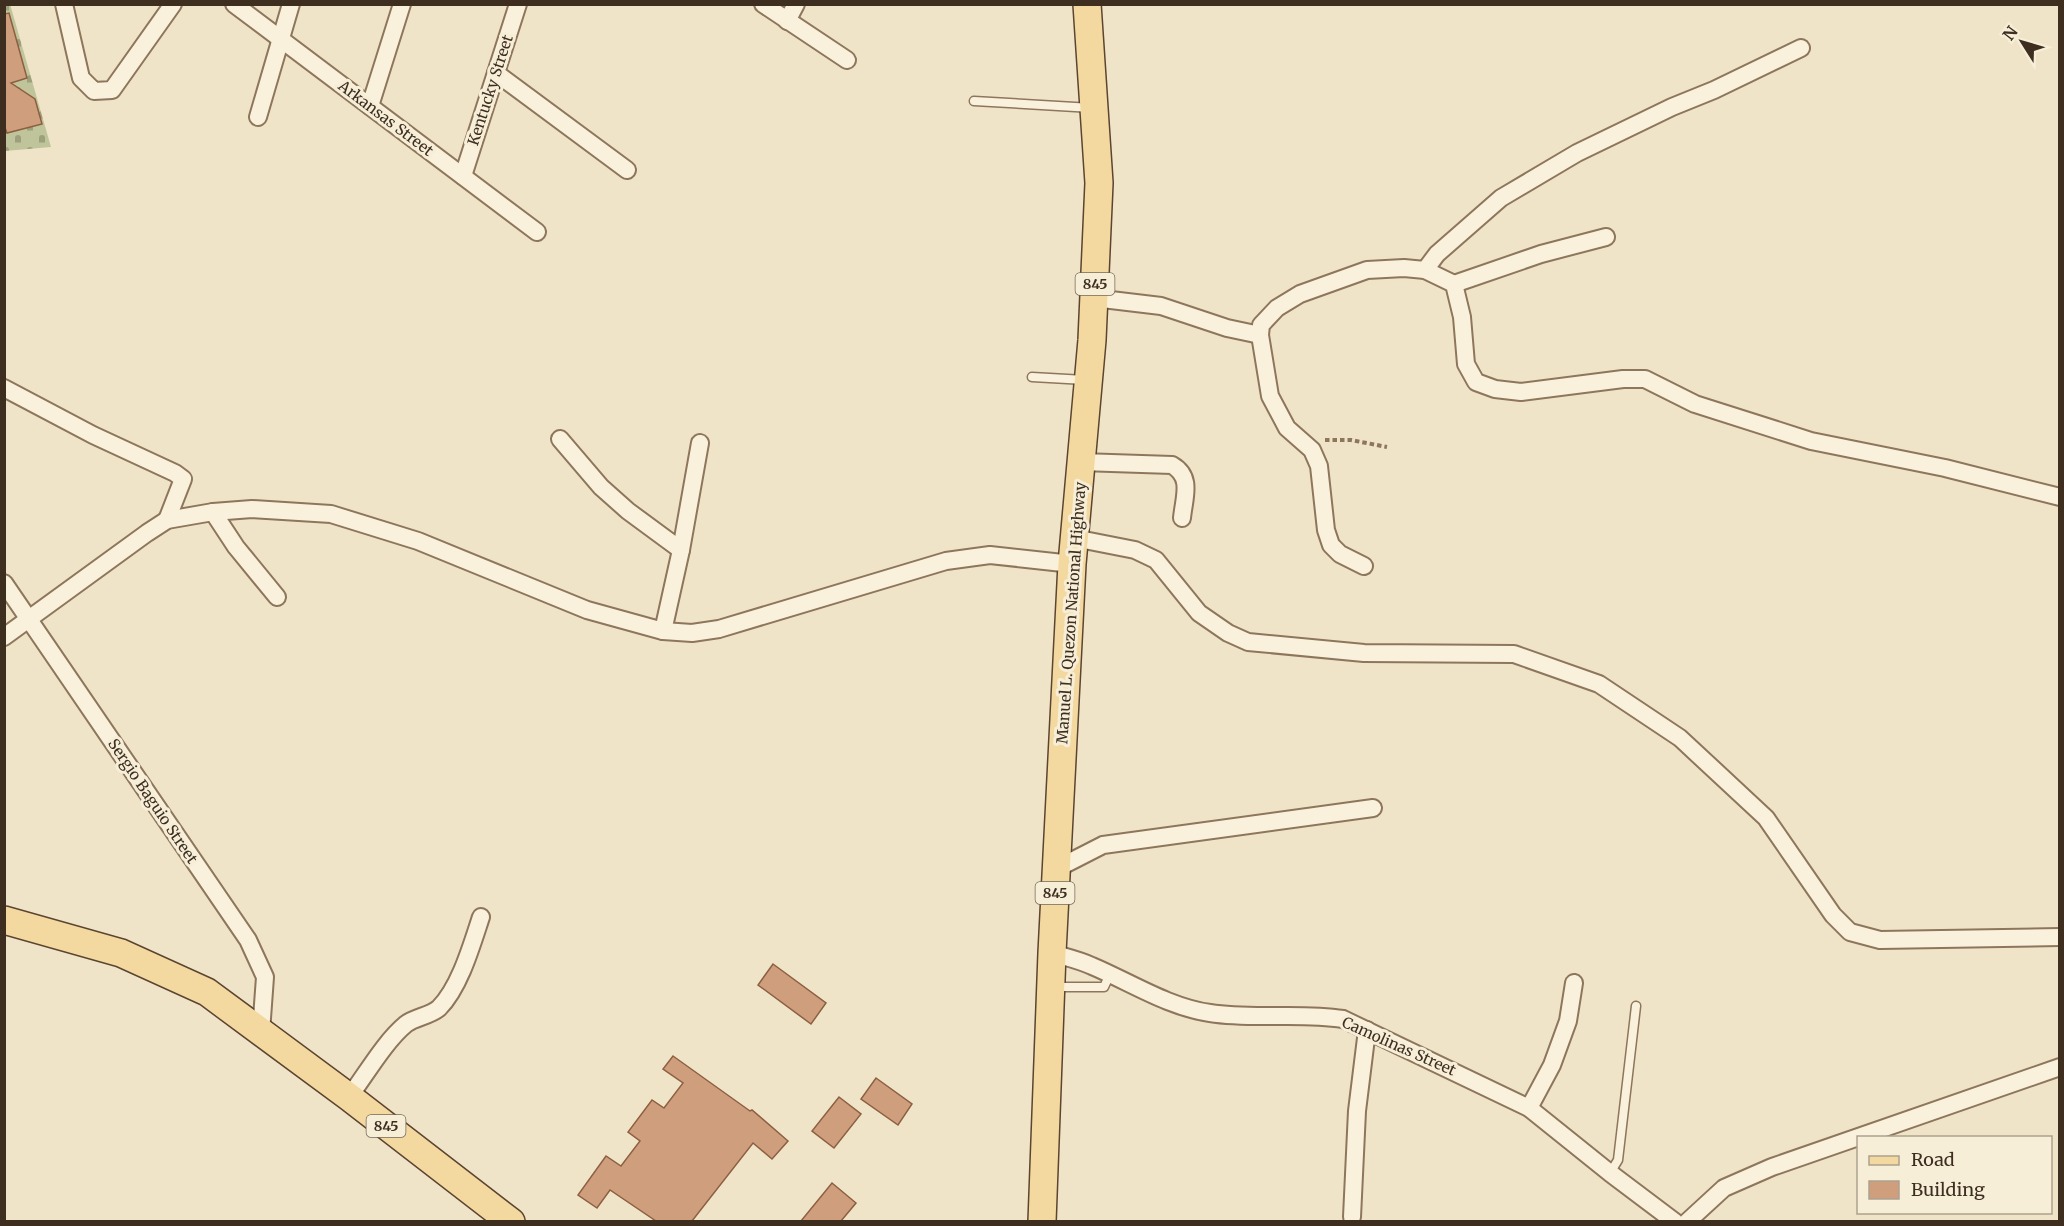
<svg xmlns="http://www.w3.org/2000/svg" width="2064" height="1226" font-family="Merriweather,serif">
<defs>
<pattern id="cemetery-stones" width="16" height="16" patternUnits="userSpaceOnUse" patternTransform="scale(1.5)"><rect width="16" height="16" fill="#bfc49a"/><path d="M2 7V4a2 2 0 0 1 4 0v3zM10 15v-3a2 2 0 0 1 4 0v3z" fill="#9ca07d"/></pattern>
</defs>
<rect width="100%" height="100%" fill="#f0e4c8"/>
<path fill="url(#cemetery-stones)" d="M10,4l41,143 -46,4 -1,-146z"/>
<g fill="#cf9f7d" stroke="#8d5f41" stroke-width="1.5">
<path d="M9,13l18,65 -16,5 24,16 7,25 -35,9 -3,-8v-111z"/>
<path d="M773,964l53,39 -15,21 -53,-39z"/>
<path d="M673,1056l77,55 2,-1 36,31 -16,18 -19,-16 -61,78h-36l-46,-31 -13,18 -19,-13 28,-39 15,10 19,-25 -12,-9 24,-32 12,8 19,-25 -20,-14z"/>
<path d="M876,1078l36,26 -14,21 -37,-26z"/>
<path d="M839,1097l22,17 -27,34 -22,-17z"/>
<path d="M832,1183l24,20 -15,18h-40z"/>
</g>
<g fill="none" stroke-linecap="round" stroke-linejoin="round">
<defs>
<g id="service">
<path d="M974,101l118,7"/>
<path d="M1032,377l53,3"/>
<path d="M1055,987h49l6,-13"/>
<path d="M1610,1173l8,-13 18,-154"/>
</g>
<g id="minor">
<path d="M64,4l17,74 13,13 18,-1 61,-86"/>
<path d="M234,4l303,228"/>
<path d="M763,4l84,56"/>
<path d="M787,21l9,-17"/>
<path d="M496,73l131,97"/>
<path d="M370,106l32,-102"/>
<path d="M258,117l33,-113"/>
<path d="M463,176l55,-172"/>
<path d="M1425,270l12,-16 64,-56 76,-45 95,-46 42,-17 87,-42"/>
<path d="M1454,284l87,-30 65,-17"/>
<path d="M1094,298l67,8 66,22 33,7"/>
<path d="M4,388l89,47 82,38 8,6 -16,41"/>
<path d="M560,439l41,48 27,24 53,39"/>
<path d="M1081,462l91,3c21,12 12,32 10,53"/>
<path d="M213,512l23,35 41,50"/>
<path d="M1074,538l61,12 21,10 43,53 29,20 20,9 116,11 150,1 85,30 81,54 86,80 67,97 17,17 30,8 180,-3"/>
<path d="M1364,566l-24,-12 -9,-9 -5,-15 -7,-64 -7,-16 -25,-22 -17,-32 -10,-61 1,-10 16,-17 23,-14 67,-24 37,-2 21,2 29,14 8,33 4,47 10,18 19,7 26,3 102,-13h22l50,25 116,37 134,27 115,29"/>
<path d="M4,583l244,357 17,37 -4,55"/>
<path d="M663,631l18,-81 19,-107"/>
<path d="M4,637l143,-104 20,-13 46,-8 39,-3 79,5 87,27 169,69 76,21 29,2 27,-4 227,-68 44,-6 82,9"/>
<path d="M1056,869l47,-24 270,-37"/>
<path d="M1052,953c13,4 27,7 40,13 38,16 76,41 118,47 44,7 89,-1 133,6l186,89 81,65 65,49"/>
<path d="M349,1097c16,-21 36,-56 57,-73 9,-7 24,-8 33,-16 21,-21 33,-64 42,-91"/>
<path d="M1529,1108l23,-43 16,-44 6,-38"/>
<path d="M1352,1217l5,-106 10,-81"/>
<path d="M1687,1222l37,-34 48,-21 288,-100"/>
</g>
<g id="primary">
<path d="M4,920l117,33 86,39 142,105 162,125"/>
<path d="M1042,1222l10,-269 20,-389 20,-224 7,-157 -12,-179"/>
</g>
</defs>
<use href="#service" stroke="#8d765c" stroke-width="11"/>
<use href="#minor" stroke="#8d765c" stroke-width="20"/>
<use href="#primary" stroke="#5b4430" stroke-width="30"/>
<path stroke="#8d765c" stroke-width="4" stroke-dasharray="4.5 3" stroke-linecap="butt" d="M1325,440h26l36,7"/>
<use href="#service" stroke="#faf1dc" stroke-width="8"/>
<use href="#minor" stroke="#faf1dc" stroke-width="16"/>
<use href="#primary" stroke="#f3d9a0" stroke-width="27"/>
</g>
<g text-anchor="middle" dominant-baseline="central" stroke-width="6" stroke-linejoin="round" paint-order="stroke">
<g fill="#f7eed8" stroke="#756857" stroke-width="1.5">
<rect x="1075.5" y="273" width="39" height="22" rx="4.5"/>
<rect x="1035.5" y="882" width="39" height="22" rx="4.5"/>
<rect x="366.5" y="1115" width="39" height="22" rx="4.5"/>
</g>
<g font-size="14" font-weight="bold" fill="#3d2e20">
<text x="1095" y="284">845</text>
<text x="1055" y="893">845</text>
<text x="386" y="1126">845</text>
</g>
<g font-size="15" fill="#3d2e20" stroke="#f7eed8">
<text transform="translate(490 90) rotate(-72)">Kentucky Street</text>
<text transform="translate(386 118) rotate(37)">Arkansas Street</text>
<text transform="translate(1071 613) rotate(-86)">Manuel L. Quezon National Highway</text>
<text transform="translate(153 801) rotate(56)">Sergio Baguio Street</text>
<text transform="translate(1399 1046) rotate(24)">Camolinas Street</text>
</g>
</g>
<rect width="2064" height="1226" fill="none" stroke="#3d2e20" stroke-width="12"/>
<rect x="1857" y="1136" width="195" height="78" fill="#f7eed8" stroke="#ada18e" stroke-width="1.5"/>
<rect x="1869" y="1156" width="30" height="9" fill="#f3d9a0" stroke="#ada18e" stroke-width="1.5"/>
<text x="1911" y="1166" font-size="18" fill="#3d2e20">Road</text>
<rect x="1869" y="1181" width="30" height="18" fill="#cf9f7d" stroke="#ada18e" stroke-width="1.5"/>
<text x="1911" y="1196" font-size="18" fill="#3d2e20">Building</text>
<g transform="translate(2022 42) rotate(307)" stroke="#f7eed8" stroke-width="4.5" paint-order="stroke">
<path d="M0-4.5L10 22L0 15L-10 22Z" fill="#3d2e20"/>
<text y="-9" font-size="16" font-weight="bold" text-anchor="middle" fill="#3d2e20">N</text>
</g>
</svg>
